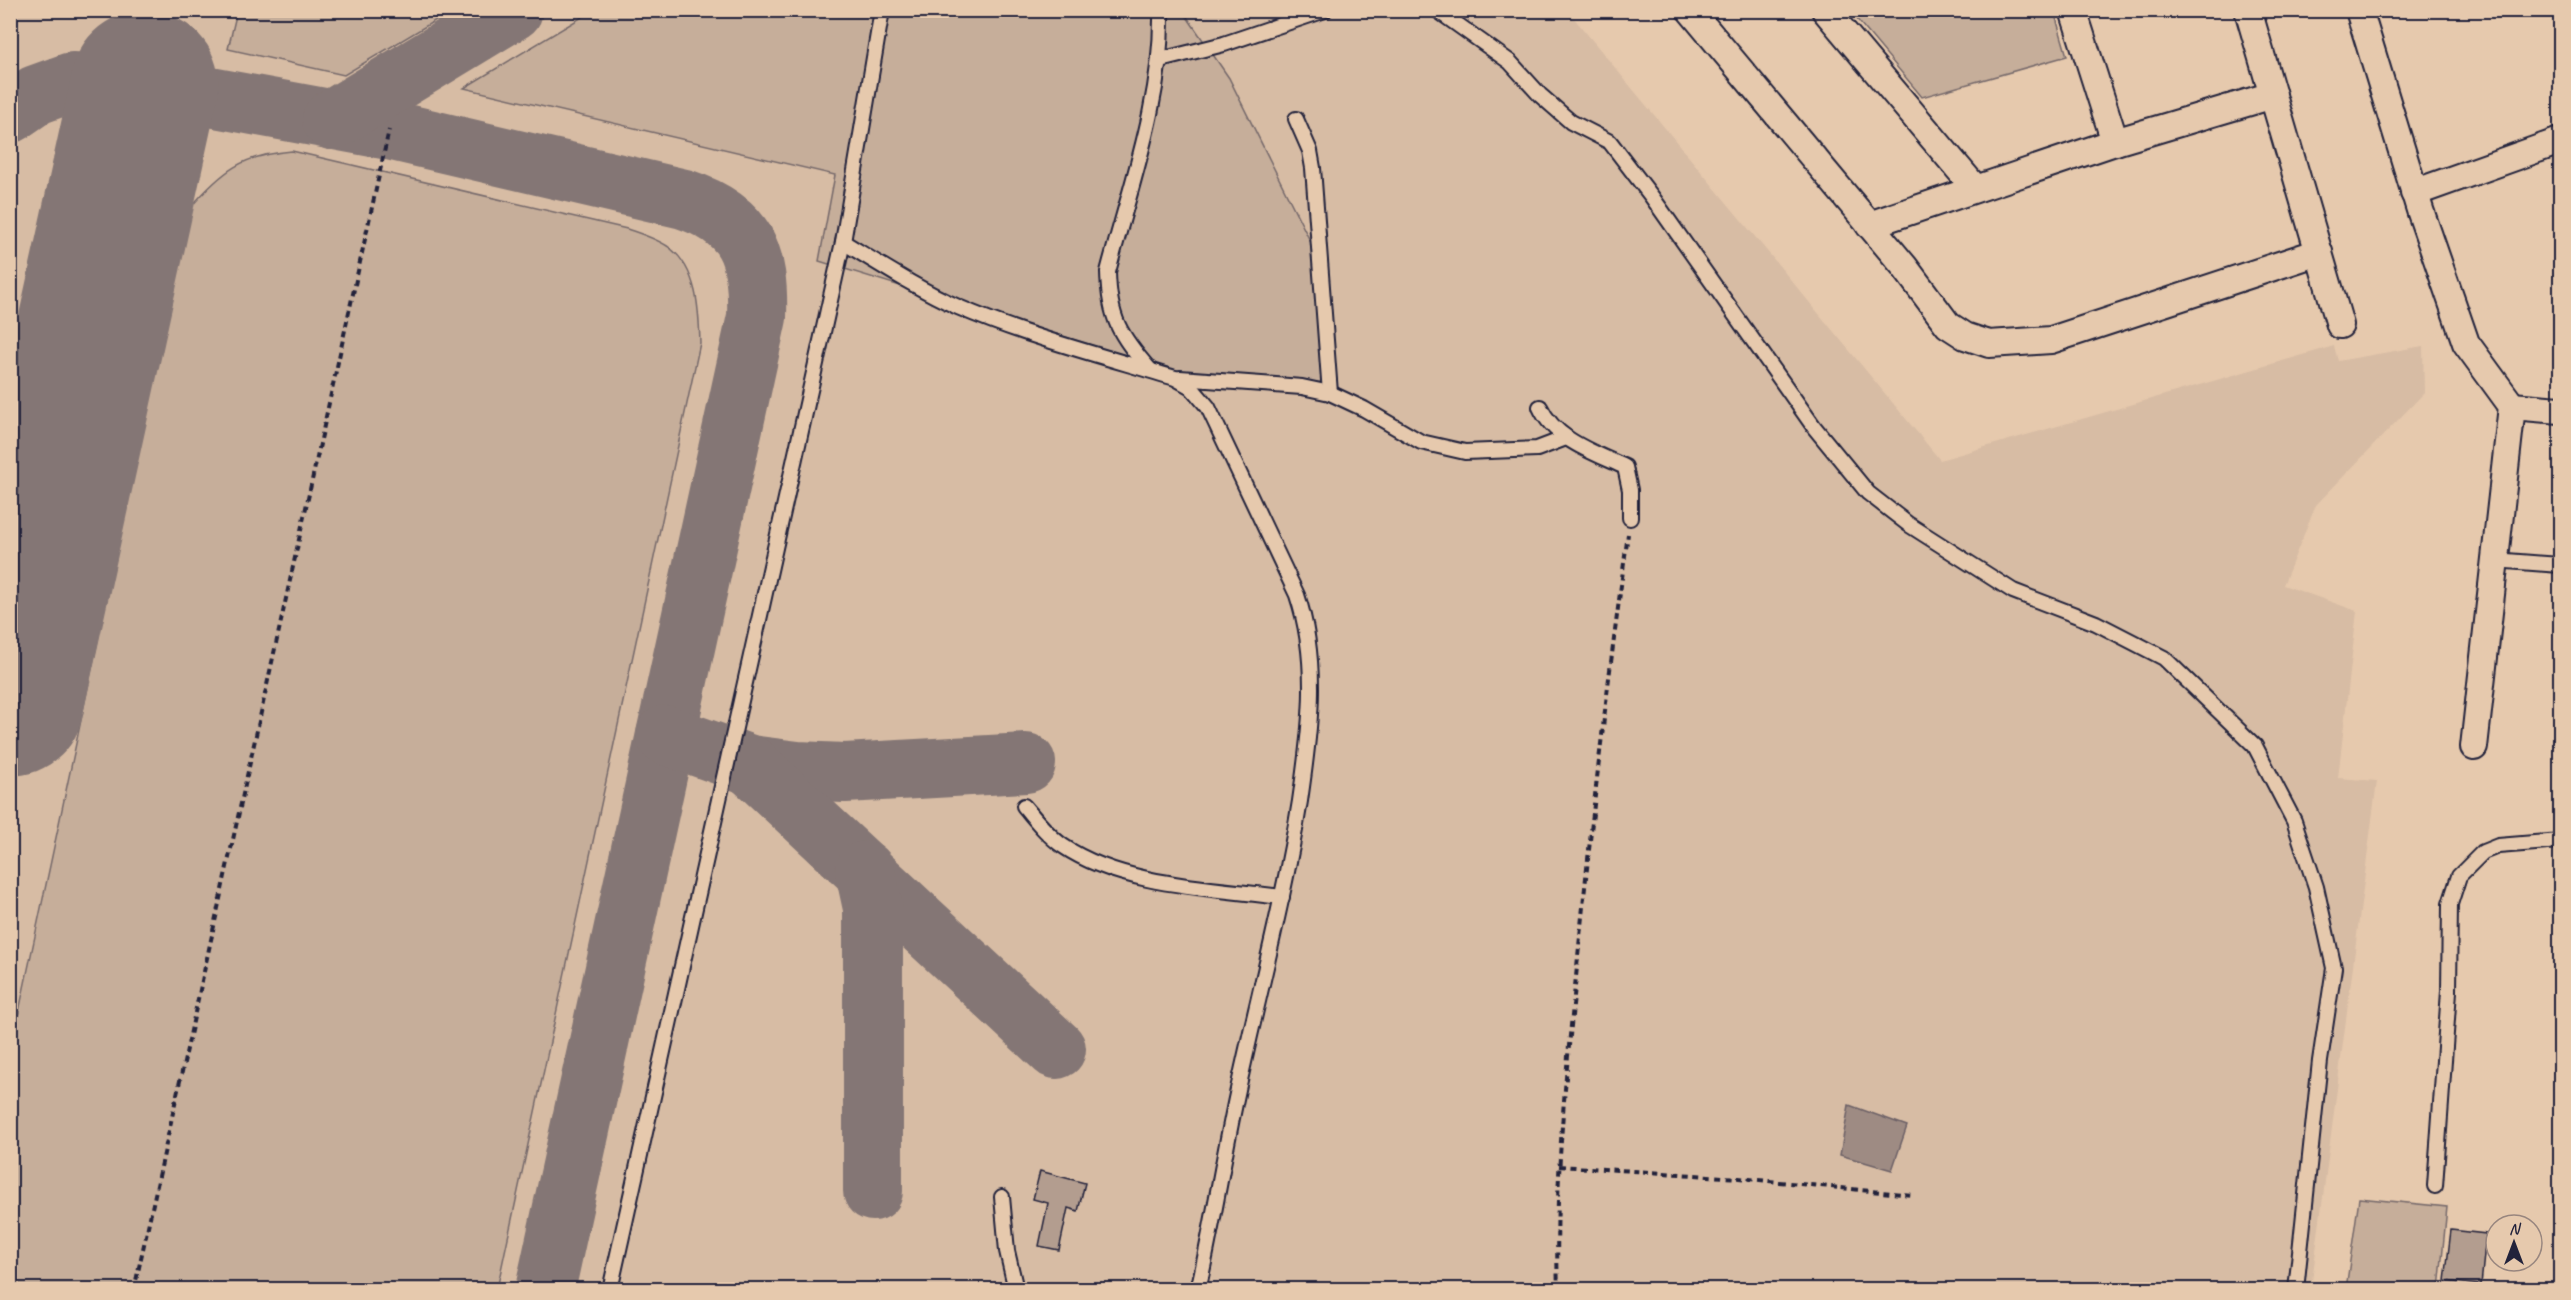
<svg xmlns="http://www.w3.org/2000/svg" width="2571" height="1300" font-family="Caveat,sans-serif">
<rect width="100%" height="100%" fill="#e6c9ad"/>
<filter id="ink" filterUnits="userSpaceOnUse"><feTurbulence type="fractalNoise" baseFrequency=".0167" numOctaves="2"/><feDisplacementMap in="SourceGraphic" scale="12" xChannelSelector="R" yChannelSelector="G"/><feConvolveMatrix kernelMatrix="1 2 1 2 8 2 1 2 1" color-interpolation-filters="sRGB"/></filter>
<g filter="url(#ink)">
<path fill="#d7bca4" d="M10,11h1558l372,449 394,-114 4,15 85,-15 1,47 -108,112 -33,80 74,26 -19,167 39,3 -66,508h-2300z"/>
<g fill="#c6ae9a" stroke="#74686a" stroke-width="1.5">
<path d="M237,11v-1l207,1 -3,6 -97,58 -116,-26z"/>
<path d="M592,11h591l46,67 90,181 10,124 -147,-10 -363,-112 16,-86 -371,-87z"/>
<path d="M1850,11h204l13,45 -145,41z"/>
<path d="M292,151l335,78c14,5 31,10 43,19 28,22 29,63 30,95l-203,946h-486v-240l179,-841c32,-37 52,-53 102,-57z"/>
<path d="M11,250c12,27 5,52 0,80z"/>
<path d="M2359,1198l88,9 -8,82h-93z"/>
</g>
<path fill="#9e8b83" stroke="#6c6166" stroke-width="1.5" d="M1849,1105l58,21 -15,44 -52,-15z"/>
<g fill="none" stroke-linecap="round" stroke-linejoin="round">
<g stroke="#847674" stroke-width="60">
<path d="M10,113l26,-18 36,-13 73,3 244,45 295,69c63,21 75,55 73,118l-212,973"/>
<path d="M332,120l181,-110"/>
<path d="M666,735l84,30 47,6 48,2 181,-10"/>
<path d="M750,765l306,284"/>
<path d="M865,871l8,37v283"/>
</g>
<path stroke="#847674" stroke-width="148" d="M10,702l135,-617"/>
</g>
<g fill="#b39d8f" stroke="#22223b" stroke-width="1.5">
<path d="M1040,1171l45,12 -7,28 -10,-3 -9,42 -20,-4 9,-43 -15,-4z"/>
<path d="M2451,1230l35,4 -5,51 -36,-4z"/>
</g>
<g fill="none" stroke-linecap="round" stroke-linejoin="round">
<defs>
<g id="service">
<path d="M1437,10l73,52 30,33 31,27 39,20 42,55 162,230 54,66 40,31 105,67 83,32 68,35 91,88 39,75 22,66 18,81 -14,93 -24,229"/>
<path d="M1160,60l64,-16 101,-34"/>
<path d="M1296,119l14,32 3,17 17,225"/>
<path d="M843,242c38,23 75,47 115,65 70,30 144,49 217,71l16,9 17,20 89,188c23,68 13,137 3,206 -16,99 -42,195 -63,293 -14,65 -24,131 -39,196"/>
<path d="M1150,370c-30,-34 -41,-52 -42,-98 22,-85 55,-173 53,-262"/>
<path d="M1180,378l122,9 28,6 34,16 57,33 44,10 72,-3 29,-11"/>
<path d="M1540,407c15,33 53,45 85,60l5,23v28"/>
<path d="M2494,560l66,5"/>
<path d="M1024,806c12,14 24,30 39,40 59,40 150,42 219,51"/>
<path d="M2435,1186l14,-195 1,-87 9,-28 24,-24 15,-6 62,-5"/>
<path d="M1002,1197l5,54 9,39"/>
<path d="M610,1290l233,-1048 39,-232"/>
</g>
<g id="minor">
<path d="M1690,10l214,256 44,59 17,11 24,8 62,-4 268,-88"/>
<path d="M1825,10l150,178"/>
<path d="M2073,10l42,132"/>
<path d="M2248,10l92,315"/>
<path d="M2359,10l61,200 46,133 46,63 -38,341"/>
<path d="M2414,193l146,-52"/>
<path d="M1869,225l246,-83 158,-47"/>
<path d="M2512,406l48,4"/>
</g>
</defs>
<use href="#service" stroke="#22223b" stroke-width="18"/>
<use href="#minor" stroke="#22223b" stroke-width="30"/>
<g stroke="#22223b" stroke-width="4" stroke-dasharray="6 4.5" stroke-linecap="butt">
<path d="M1559,1166l180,12 173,17"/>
<path d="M134,1290l255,-1160"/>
<path d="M1558,1290c-4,-108 8,-216 19,-323 14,-145 31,-289 51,-433"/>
</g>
<use href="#service" stroke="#e6c9ad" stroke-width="14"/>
<use href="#minor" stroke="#e6c9ad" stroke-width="26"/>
</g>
</g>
<rect width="2571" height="1300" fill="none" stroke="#e6c9ad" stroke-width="36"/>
<rect x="18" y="18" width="2535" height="1264" fill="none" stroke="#22223b" stroke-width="2" filter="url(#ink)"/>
<g transform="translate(2514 1243)"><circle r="28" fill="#e6c9ad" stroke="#98867f" stroke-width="1.5"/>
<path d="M0-4.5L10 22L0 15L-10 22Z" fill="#22223b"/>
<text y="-9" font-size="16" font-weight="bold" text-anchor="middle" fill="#22223b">N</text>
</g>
</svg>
